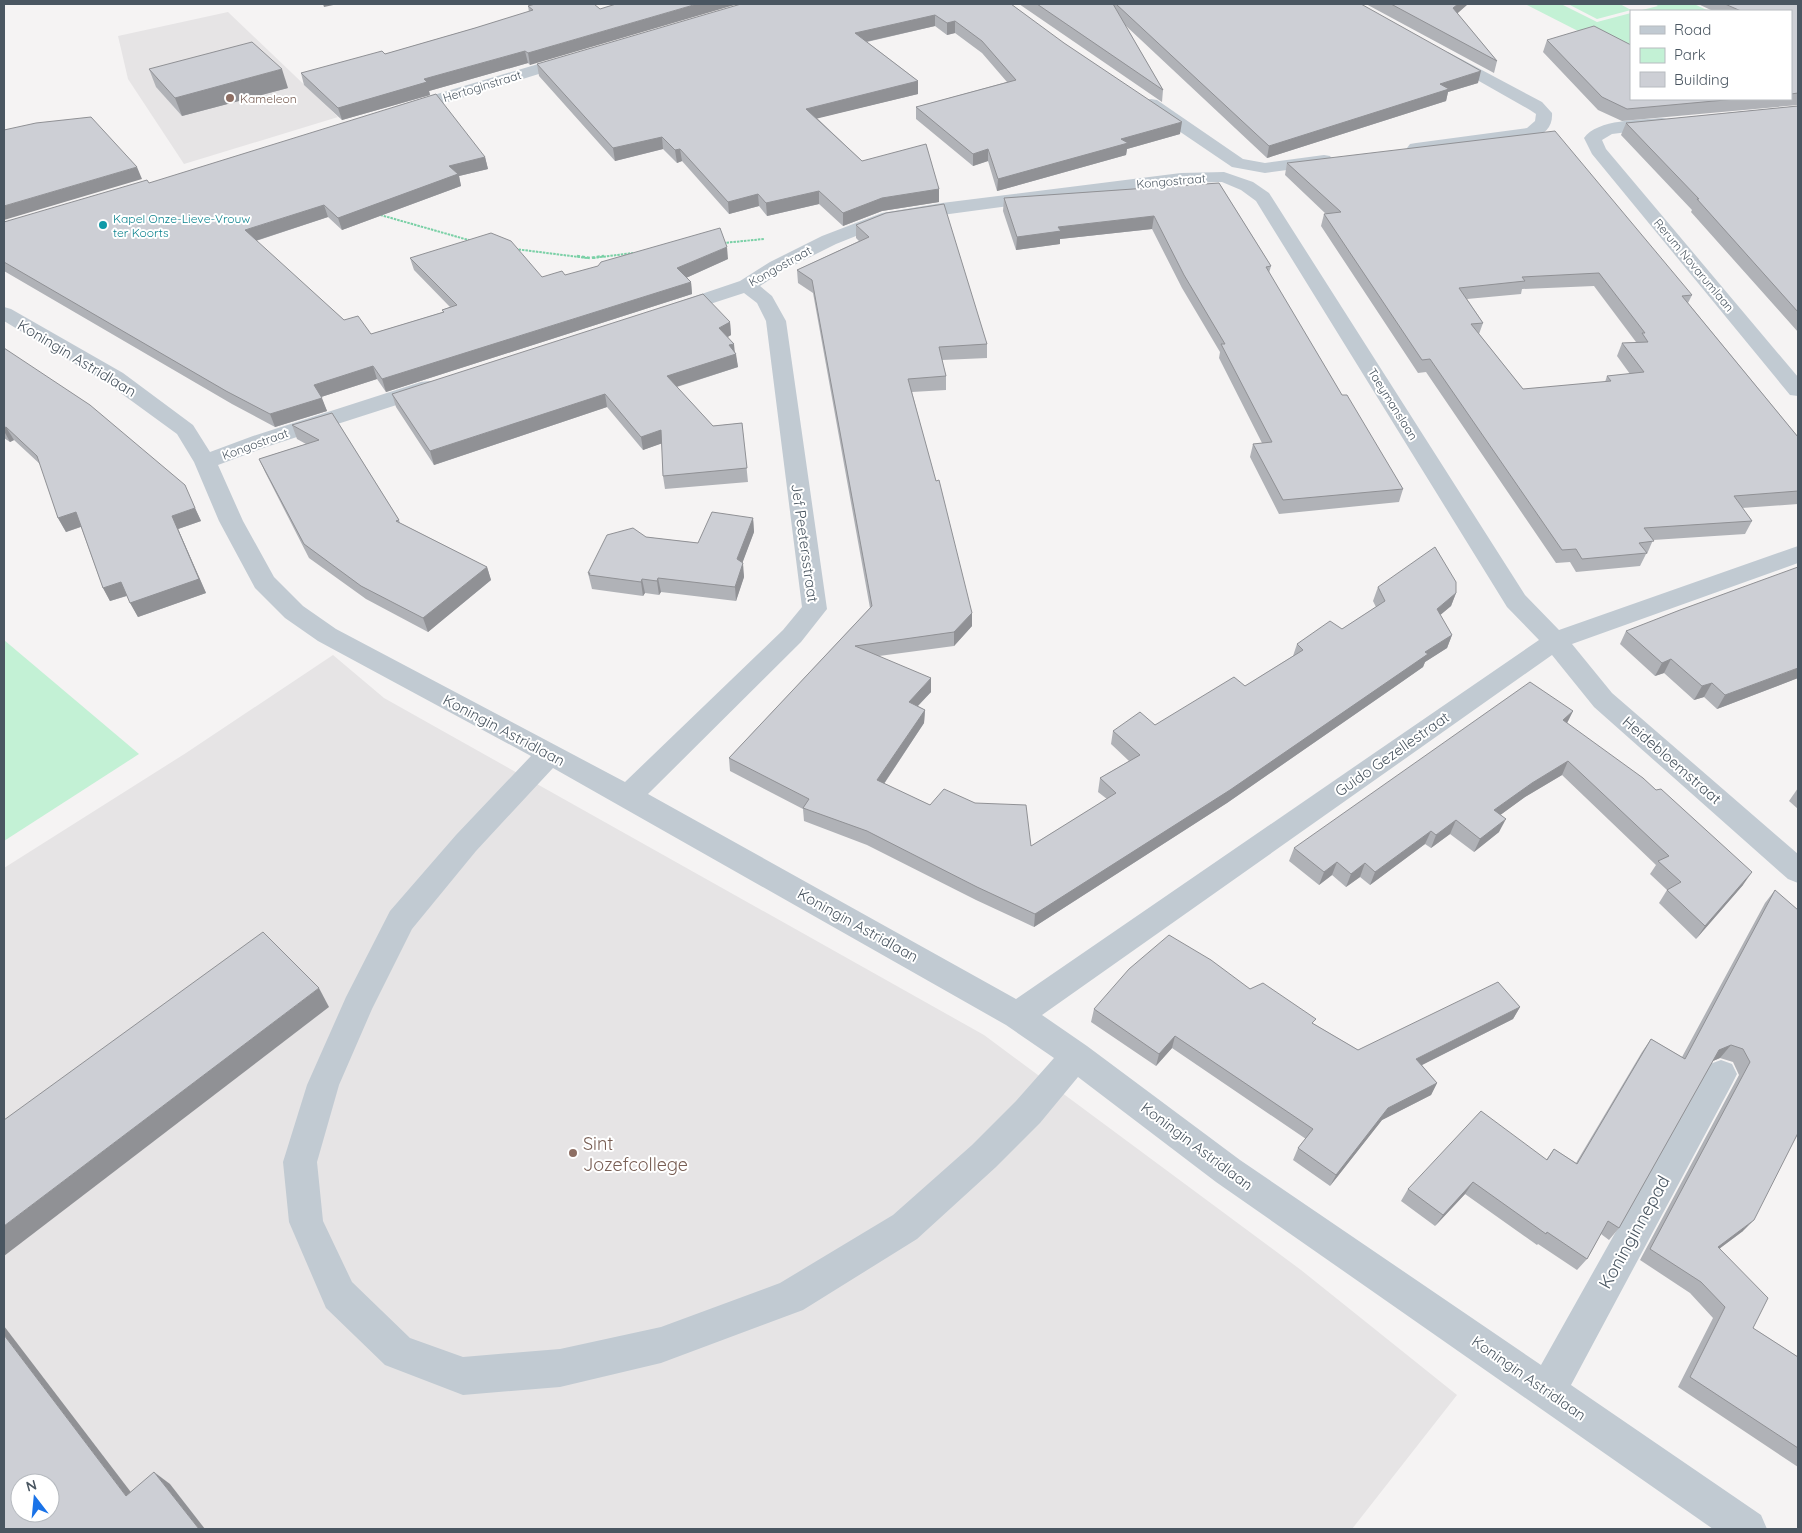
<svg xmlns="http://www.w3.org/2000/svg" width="1802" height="1533" font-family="Quicksand,sans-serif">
<rect width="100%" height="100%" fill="#f5f3f3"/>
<g fill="#e6e4e5" fill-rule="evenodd">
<path d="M228,12l110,105 -154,47 -56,-85 -10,-43z"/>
<path d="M333,655l51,43 600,337 317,235 156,125 -105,134h-1348v-661l182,-115zM20,1483h30v30h-30z"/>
</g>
<g fill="#c3f1d5">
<path d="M1525,4h36l36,18 34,-9v45z"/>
<path d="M1568,4h52l11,6 -34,9z"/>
<path d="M1655,4h39l15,7h-71l20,-5z"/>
<path d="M4,640l135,114 -135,87z"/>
</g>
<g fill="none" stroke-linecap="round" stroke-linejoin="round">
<g stroke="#7ad0a6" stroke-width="2" stroke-dasharray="2.5 1" stroke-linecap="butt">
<path d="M377,214l95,27"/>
<path d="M723,243l41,-4"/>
<path d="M515,249l72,9"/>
<path d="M593,258l40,-5"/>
</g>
<path stroke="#7ad0a6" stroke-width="2.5" stroke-dasharray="3 2" stroke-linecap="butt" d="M577,256l13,2 14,-2"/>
<g fill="#c1cad2" fill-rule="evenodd">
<path d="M1448,52l94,50 10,11c1,13 -7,22 -20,25l-116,15 -6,-1 -3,-4 3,-4 6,-1 111,-15 8,-7 1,-7 -6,-4 -88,-50 -2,-3 2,-3z"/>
<path d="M575,53l6,2 2,3 -2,3 -172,53h-12l-2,-4 2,-4z"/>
<path d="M1151,99l6,1 86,59 22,4 59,-8 6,1 3,4 -3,4 -6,1 -59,8 -33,-6 -87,-59 -2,-4 2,-4z"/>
<path d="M1662,118l6,1 3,4 -3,4 -56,7 -10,6 4,9 192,228v19l-8,-1 -198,-241 -8,-16c13,-19 57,-18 78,-20z"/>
<path d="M1224,172l29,10 16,11 256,402 34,35 239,-84v17l-226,81 40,49 186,161v29l-10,-4 -194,-172 -42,-52 -510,360 45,31 153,114 301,205 169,-301 11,-4 11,4 5,10 -5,10 -161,301 190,130 6,14h-54l-497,-347 -138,-105 -38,46 -44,44 -79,72 -114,71 -142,53 -101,24 -97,8 -78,-30 -59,-57 -37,-86 -6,-60 24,-77 39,-88 44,-86 66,-76 75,-79 -213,-115 -33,-23 -30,-30 -36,-67 -25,-59 -17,-28 -70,-51 -103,-62v-14l7,2 112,64 70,52 17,27 43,-16 168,-54 8,-1 8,1 3,5 -3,5 -168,54 -51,19 25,56 31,56 29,29 33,23 289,153 158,-152 19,-23 -36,-286 -9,-18 -13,-10 -71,23 -7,-2 -3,-4 3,-4 74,-25 30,-19 52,-26 60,-23 60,-10 239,-30zM1222,182l19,8 15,11 251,406 32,33 -523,359 -368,-205 153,-152 26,-33 -41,-288 -14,-25 -12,-10 24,-16 52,-26 50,-20 56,-9 239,-32zM553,768l453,257 48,33 -38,43 -44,44 -79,70 -113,68 -119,44 -101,22 -97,8 -53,-19 -58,-56 -29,-61 -6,-59 22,-77 33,-76 40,-80 64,-78z"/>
</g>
</g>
<g fill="#b0b2b7" fill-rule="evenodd">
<path d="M1011,4l169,130 -53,15 -1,6 -129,36 -9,-30 -15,5 -57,-47v-12l91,-25 -25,-29 -27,-20 -8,2 -12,-9 -68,16 51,39v13l-101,24 45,43 77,28v13l-57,9 -39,15 -24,-22 -52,12 -8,-10 -30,8 -47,-53 -5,2 -14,-14 -48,12 -76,-85 -2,-12z"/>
<path d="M1019,4h342l117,79 -30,9 -2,9 -179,57 -142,-133 38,65 -1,12z"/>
<path d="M1366,4h102l-11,9 40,48 -3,12z"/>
<path d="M1698,4h100v101l-176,16 -24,-11 -55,-58 4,-12 84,59h160v-88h-78z"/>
<path d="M528,6l72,3 -70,56 -2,-2 -99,28 1,4 -88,25 -38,-35 -3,-12 84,-19 90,-26 54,-16z"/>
<path d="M149,69l139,19 -106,28 -26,-29z"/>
<path d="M1798,106v226l-107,-120 1,-2 -71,-75 5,-12z"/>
<path d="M485,157l3,12 -29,7 2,10 -119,44 -14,-13 -72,24 88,79 27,14 72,-22 -1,-2 8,-3 -36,-37 -4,-12 132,19 23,-2 163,-16 -42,19 5,4 1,12 -306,98 -9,-13 -56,18 6,14 -52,16 -43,-23 -228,-133v-49l145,-39z"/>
<path d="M1287,163l405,132 -4,8 110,134v67l-56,4 10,13 -7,13 -92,6 -6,14h-1l-6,12 -64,6 -6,-10 -14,1 -130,-191 -8,1 -97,-147 3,-12h2l-41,-39zM1594,286l42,56 -14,1 -5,13 13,18 -23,2 -2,6 -82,7 -44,-55 4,-11 -16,-24 54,-5 1,-5z"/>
<path d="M1219,183l52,83 -2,7 73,122 61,94 -4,13 -120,12 -29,-57 3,-13 9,-1 -43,-85 1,-6 -38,-64 -30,-59 -92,10v5l-44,6 -13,-39 1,-13z"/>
<path d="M856,225l131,119v14l-45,2 4,16v14l-34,2 60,234 -18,20 -75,10 52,36 -13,14 7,4 -1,13 -40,61 46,21 101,41 76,-47 -9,-7 2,-14 29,-17 -18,-17 2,-13 42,-6 90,-39 48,-30 4,-12 45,-15 34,-22 -3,-6 5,-14 78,6 -5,13 -11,9 12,20 -5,13 -22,14 -2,5 -30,21 -166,115 -193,124 -58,-27 -109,-55 -63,-24 -1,-12 -73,-38 -1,-13 141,-150 -57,-315 -15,-10 -1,-13 62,-29 -3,-3z"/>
<path d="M730,322l1,13 -3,2 7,15 3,15 -61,20 36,39 29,-3 6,59 -83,7 -2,-13 -1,-33 -19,7 -36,-43 -173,58 -38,-58 -4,-13z"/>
<path d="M4,348l191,160 6,13 -23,8 28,64 -68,24 -11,-21 -17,5 -7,-13 -22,-61 -15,5 -8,-14 -17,-53 -27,-25 -4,2 -6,-4z"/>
<path d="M332,413l67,107 1,3 87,44 4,13 -63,52 -62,-33 -57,-41 -44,-86 -6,-13 47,-15 -9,-5 -5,-14z"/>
<path d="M753,518l1,14 -12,31 2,14 -8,24 -75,-9 -2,3 -14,-2 -2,3 -51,-7 -4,-16 58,-36 52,6z"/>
<path d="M1626,631l172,47 -81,31 -13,-12 -10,3 -30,-27 -9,3 -35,-32z"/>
<path d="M1573,711l-6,12 176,162 -47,54 -37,-36 8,-13 -17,-16 6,-9 -94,-90 -37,22 -25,18 -1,17 -25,20 -24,-18 -19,14 -6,-4 -55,41 -10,-8 -14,10 -14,-12 -13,10 -30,-24 5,-13z"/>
<path d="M1798,788v21l-9,-8z"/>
<path d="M1775,890l-32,341 -23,17 33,80 45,29v110l-120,-80 35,-69 -23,-25 -50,-33 99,-185 -6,-13 -13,-4 -7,3 -94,167 -10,12 -8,-6 -14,25 -10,11 -39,-26 -1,1 -72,-51 -30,32 -34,-25 7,-12 138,-29 8,-11 22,14 66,-111 9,-13 31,18 83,-154z"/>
<path d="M1250,989l64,35 44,26 162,-43 -7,12 -91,46 15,18 -6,12 -49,25 -52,66 -37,-26 5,-12 8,-9 -134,-91 -16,18 -65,-44 3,-13z"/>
</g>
<g fill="#909195">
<path d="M323,4h15l-14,3z"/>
<path d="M697,4h41l-208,61 -2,-12z"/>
<path d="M1458,4h10l-18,16 3,-12z"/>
<path d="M935,15v11l-79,18 -1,-11z"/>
<path d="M955,21v12l-8,2v-12z"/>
<path d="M525,51l3,12 -99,28 1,4 -88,25 -4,-12 86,-29z"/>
<path d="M282,69l6,19 -106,28 -7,-18z"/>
<path d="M1481,71l-3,12 -30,9 -2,9 -179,57 2,-12 171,-62z"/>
<path d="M918,81v13l-111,27 -1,-12z"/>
<path d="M1182,122l-2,12 -53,15 -1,6 -129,36 1,-12 123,-40z"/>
<path d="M662,137l1,12 -48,12 -2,-13z"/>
<path d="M680,149l2,12 -5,2 -2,-13z"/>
<path d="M988,149v12l-15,5v-12z"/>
<path d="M485,157l3,12 -29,7 2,10 -119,44 -4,-12 111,-52z"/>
<path d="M137,167l5,12 -138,41v-14z"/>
<path d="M939,189v13l-57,9 -39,15v-13l39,-15z"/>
<path d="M819,191v13l-52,12 -1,-13z"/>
<path d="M758,194l1,12 -30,8 -1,-12z"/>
<path d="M324,205l4,12 -79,26 -4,-13z"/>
<path d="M1154,216l-2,13 -92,10v5l-44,6 1,-13 41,-10z"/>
<path d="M727,247l1,12 -49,22 -2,-13z"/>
<path d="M691,282l1,12 -306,98 -4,-13z"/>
<path d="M730,322l1,13 -11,6 -1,-13z"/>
<path d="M734,344l1,10h1l2,13 -69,22 -2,-13 62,-31z"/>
<path d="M373,366l4,13 -59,19 -4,-13z"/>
<path d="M605,394l2,13 -173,58 -4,-14z"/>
<path d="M322,398l5,13 -52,16 -5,-13z"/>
<path d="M6,427l8,13 -4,2 -6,-11v-3z"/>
<path d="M661,430l2,13 -20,7 -2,-13z"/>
<path d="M195,508l6,13 -23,8 28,64 -68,24 -8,-14 42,-87z"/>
<path d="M76,512l7,14 -17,6 -8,-14z"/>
<path d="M753,518l1,14 -15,40 -2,-13z"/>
<path d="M743,563l1,14 -8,24 -1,-14z"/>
<path d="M487,567l4,13 -63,52 -5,-14z"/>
<path d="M658,578l3,14 -2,3 -2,-14z"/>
<path d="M642,579l3,14 -2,3 -2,-14z"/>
<path d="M121,582l8,13 -19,6 -7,-13z"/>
<path d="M1456,593l-5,13 -19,16 5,-13z"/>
<path d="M972,613v13l-18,20v-14z"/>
<path d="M1452,635l-5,13 -22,14 -2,5 -30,21 -166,115 -193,124 1,-13 390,-262z"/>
<path d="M1671,659l-7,14 -9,3 7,-13z"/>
<path d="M1798,668v10l-81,31 8,-14z"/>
<path d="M931,678v14l-22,23v-13z"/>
<path d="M1712,683l-8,14 -10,3 8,-14z"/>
<path d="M925,710l-1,13 -47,71v-14z"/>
<path d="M1573,711l-7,14 -3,-5z"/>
<path d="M1568,761l-6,14 -37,22 -37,27 6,-14 38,-27z"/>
<path d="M1506,819l-7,13 -25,20 6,-13z"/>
<path d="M1456,820l-6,14 -19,14 5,-13z"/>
<path d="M1431,831l-6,13 -55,41 5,-13z"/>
<path d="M1337,862l-5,13 -13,10 5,-13z"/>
<path d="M1365,863l-5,14 -14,10 5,-13z"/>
<path d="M1752,872l-9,13 -47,54 9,-13z"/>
<path d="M319,988l10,19 -325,249v-30z"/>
<path d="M1520,1007l-7,12 -103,52 6,-12z"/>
<path d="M1175,1036l-3,12 -16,18 3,-12z"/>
<path d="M1731,1045l-11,13 -12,5 11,-13z"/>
<path d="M1437,1083l-6,12 -49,25 -52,66 6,-11 52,-67z"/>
<path d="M1473,1182l-8,12 -30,32 8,-11z"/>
<path d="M1754,1220l-11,11 -36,27 11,-11z"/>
<path d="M4,1326l139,182 -17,-12 -122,-161z"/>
<path d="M154,1472l16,12 35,45h-6z"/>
</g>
<g fill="#cdcfd5" stroke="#909195" fill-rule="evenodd">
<path d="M535,4h59l6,5 16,-5h81l-169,49 -3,-2 -101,28 3,3 -89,26 -37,-35 81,-22 3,3 90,-26 58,-18 -5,-4z"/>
<path d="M741,4h270l53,39 118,79 -61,17 7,4 -130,36 -10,-30 -15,5 -57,-47 100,-27 -34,-39 -27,-20 -8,2 -12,-8 -80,18 63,48 -112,28 56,52 64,-17 13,45 -57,9 -39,15 -24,-22 -53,12 -8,-9 -30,8 -48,-53 -5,1 -13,-13 -49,11 -76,-84z"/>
<path d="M1037,4h76l50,86z"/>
<path d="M1116,4h245l120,67 -41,13 9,5 -180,57z"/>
<path d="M1391,4h67l-5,4 44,53z"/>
<path d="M1725,4h73v89l-7,1v-83h-50z"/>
<path d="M1594,26l37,19v54h105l-109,10 -25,-12 -55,-57z"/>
<path d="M252,42l30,27 -107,29 -26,-29z"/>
<path d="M436,94l49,63 -36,9 9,8 -120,44 -14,-13 -79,25 99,90 14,-4 13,18 73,-22 -2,-2 15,-5 -47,-47 81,-25 20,8 31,36 20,-6 3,4 33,-9 3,-4 119,-34 7,19 -50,21 14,14 -309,97 -9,-13 -59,19 8,13 -52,16 -44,-23 -222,-129v-40l143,-42 2,3z"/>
<path d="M1798,106v206l-101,-113h2l-73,-76z"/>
<path d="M91,117l46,50 -133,39v-76l32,-7z"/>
<path d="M1555,131l137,164 -10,1 116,141v54l-64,5 18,25 -108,7 10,13 -15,2 8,10 -65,6 -6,-10 -14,1 -132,-191 -8,1 -98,-146 17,-2 -54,-49zM1599,273l46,60h-3l6,9 -26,1 22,29 -37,4 4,5 -88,8 -52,-65 12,-1 -24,-35 66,-7 -3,-4z"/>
<path d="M1219,183l52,83 -5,1 76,128h5l56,94 -120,11 -30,-56 19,-2 -51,-98h4l-41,-69 -30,-59 -96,11 3,4 -44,6 -13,-39z"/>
<path d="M944,204l43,140 -48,3 7,29 -38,3 28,102 3,-1 33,133 -18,19 -99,14 76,32 -22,24 16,8 -48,70 53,25 14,-16 31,14 51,2 5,41 85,-53 -16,-15 40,-23 -27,-24 27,-19 15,13 79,-48 11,9 58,-36 -6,-6 33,-23 12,8 43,-28 -7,-14 57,-40 21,35v11l-19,16 15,26 -27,17 3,2 -198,136 -195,124 -58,-27 -110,-56 -64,-23 6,-9 -80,-41 143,-152 -60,-326 -15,-10 72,-33 -13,-12 30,-12z"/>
<path d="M703,294l27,28 -11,6 15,16 -5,1 7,9 -69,22 46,50 29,-3 5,45 -84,8 -2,-46 -20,7 -36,-43 -175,57 -38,-57z"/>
<path d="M4,348l86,57 95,80 10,23 -23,8 27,63 -69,24 -9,-21 -18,6 -27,-76 -18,6 -21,-62 -31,-29 -2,1z"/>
<path d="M332,413l67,107 -3,1 91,46 -64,51 -62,-32 -57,-42 -45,-85 60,-19 -27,-15z"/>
<path d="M712,512l41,6 -16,41 6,4 -8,24 -77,-9 -1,3 -15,-2 -1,3 -52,-7 1,-2h-2l19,-38 26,-7 13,9 52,6z"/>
<path d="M1798,567v101l-73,27 -13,-12 -10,3 -31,-27 -9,4 -36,-32 54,-21z"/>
<path d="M1530,682l43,29 -10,9 80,58 13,12 5,-1 91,83 -47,54 -38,-36 14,-8 -23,-21 11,-5 -101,-95 -36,22 -38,27 12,9 -26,20 -24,-19 -20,15 -5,-4 -56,41 -10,-9 -14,11 -14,-12 -13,10 -30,-24z"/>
<path d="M1775,890l23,20v223l-44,87 -36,27 50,51 -15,30 45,29v91l-108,-71 35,-70 -24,-25 -51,-33 100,-187 -7,-13 -12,-4 -12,5 -100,178 -11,-7 -21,38 -40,-27 -1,2 -73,-52 -30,33 -35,-26 73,-78 66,49 7,-11 23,15 74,-125 34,20z"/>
<path d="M263,932l56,56 -315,238v-106z"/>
<path d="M1169,935l42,25 39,29 13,-6 53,36 -4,4 46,27 140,-68 22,25 -104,52 21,24 -49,25 -52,67 -38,-27 15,-19 -138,-93 -16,18 -65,-45 35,-40z"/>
<path d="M4,1335l122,161 28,-24 45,57h-195zM20,1483h30v30h-30z"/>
</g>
<g fill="#8d6e63" stroke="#fff" stroke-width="2">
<circle cx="230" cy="98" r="5"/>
<circle cx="573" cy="1153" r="5"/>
</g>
<circle fill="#0f9aa8" stroke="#fff" stroke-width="2" cx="103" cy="225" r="5"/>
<g text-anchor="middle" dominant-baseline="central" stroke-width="4" stroke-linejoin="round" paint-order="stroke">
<g font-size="12" fill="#4a5661" stroke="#fff">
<text transform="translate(482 86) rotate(-17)">Hertoginstraat</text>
<text transform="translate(1171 181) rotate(-5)">Kongostraat</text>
<text transform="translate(1694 265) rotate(50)">Rerum Novarumlaan</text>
<text transform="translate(780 266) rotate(-29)">Kongostraat</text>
<text transform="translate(1393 404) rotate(58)">Taeymanslaan</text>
<text transform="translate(255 444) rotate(-20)">Kongostraat</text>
</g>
<g font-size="12" fill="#785e54" stroke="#fff" text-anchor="start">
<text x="240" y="98">Kameleon</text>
</g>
<g font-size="12" fill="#0d838f" stroke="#fff" text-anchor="start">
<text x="113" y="218">Kapel Onze-Lieve-Vrouw<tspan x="113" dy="14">ter Koorts</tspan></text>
</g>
<g font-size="15" fill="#4a5661" stroke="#fff">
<text transform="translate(77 358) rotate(31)">Koningin Astridlaan</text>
<text transform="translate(805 543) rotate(82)">Jef Peetersstraat</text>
<text transform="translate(504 730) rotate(28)">Koningin Astridlaan</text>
<text transform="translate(1392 754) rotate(-35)">Guido Gezellestraat</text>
<text transform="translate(1672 760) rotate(41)">Heidebloemstraat</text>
<text transform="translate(858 925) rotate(29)">Koningin Astridlaan</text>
<text transform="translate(1197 1146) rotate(37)">Koningin Astridlaan</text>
<text transform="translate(1529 1378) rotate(35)">Koningin Astridlaan</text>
</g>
<g font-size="18" fill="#785e54" stroke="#fff" text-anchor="start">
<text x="583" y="1143">Sint<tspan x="583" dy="21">Jozefcollege</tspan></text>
</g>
<g font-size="18" fill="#4a5661" stroke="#fff">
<text transform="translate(1634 1232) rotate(-61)">Koninginnepad</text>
</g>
</g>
<rect width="1802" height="1533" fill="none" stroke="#4a5661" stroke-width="10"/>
<rect x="1630" y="10" width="162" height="90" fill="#ffffff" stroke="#b7bbc0"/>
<rect x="1640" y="26" width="25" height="8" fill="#c1cad2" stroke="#b7bbc0"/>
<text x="1674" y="35" font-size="15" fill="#4a5661">Road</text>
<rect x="1640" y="48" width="25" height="15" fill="#c3f1d5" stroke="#b7bbc0"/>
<text x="1674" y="60" font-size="15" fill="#4a5661">Park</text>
<rect x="1640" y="72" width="25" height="15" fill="#cdcfd5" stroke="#b7bbc0"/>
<text x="1674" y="85" font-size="15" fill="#4a5661">Building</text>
<g transform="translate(35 1498) rotate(344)"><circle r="24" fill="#ffffff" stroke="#b7bbc0"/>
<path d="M0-4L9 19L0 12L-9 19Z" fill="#1a73e8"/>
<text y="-8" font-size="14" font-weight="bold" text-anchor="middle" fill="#4a5661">N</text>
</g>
</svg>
